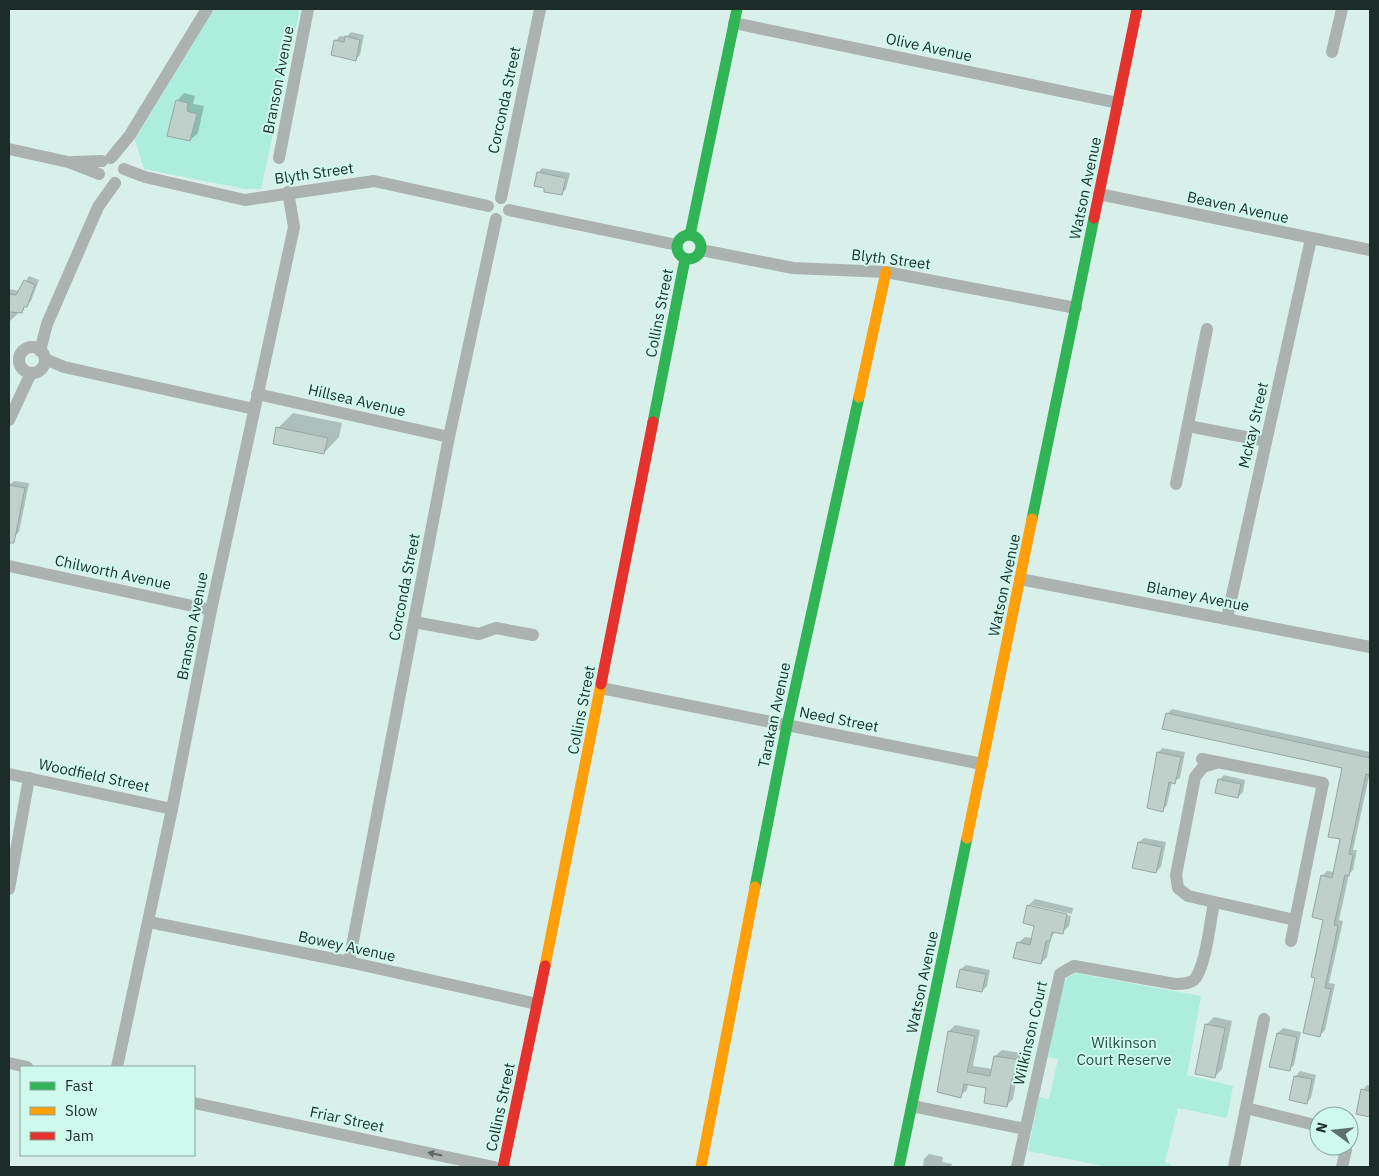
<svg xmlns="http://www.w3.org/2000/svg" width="1379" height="1176" font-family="'IBM Plex Sans',sans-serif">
<rect width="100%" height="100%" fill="#d9efe9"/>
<g fill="#aceddc">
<path d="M214,9h86l-39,180h-16l-101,-20 -9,-29z"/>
<path d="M1075,973l126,23 -14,79 46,11 -6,32 -49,-10 -13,54 10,5h-67l-80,-16 11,-54 10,2 9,-40 -10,-2 15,-71 3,-7z"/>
</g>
<g fill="#0003">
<path d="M351,32l13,3 -4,20 -4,4 -21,-18 5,-5 6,1z"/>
<path d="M184,93l11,3 -2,8 11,2 -6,27 -8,7 -13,-39z"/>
<path d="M542,168l28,5 -4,16 -5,5 -15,-7 -8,-14z"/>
<path d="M29,276l10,4 -8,21 -22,21v-33l11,2z"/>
<path d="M293,413l49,10 -3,14 -15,16 -46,-25z"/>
<path d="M14,481l15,2 -10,49 -5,5 -5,-1v-51z"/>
<path d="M1172,709l198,43v20l-17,78h4l-4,20 -4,4 -10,46 4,1 -14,62 6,1 -10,46 -5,5 -4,-58 9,-58 -3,-43 5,-5 7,1 8,-34 1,-71 -176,-53z"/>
<path d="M1162,748l23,4 -5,26 -8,4 -5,23 -4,5 -5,-57z"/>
<path d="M1224,775l21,5 -2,12 -5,5 -19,-17z"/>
<path d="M1144,838l22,4 -5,25 -5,5 -17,-30z"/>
<path d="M1035,899l38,9 -1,6 -41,-9v2l40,9 -2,10 -7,7 -6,-2 -5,7 -4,19 -6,6 -23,-20 7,-6 8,1 2,-13 -7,-19z"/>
<path d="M966,965l24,5 -3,16 -5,5 -21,-22z"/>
<path d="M1214,1017l18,4 -10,48 -7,8 -9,-52z"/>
<path d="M955,1025l25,5 -7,36 20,3 2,-13 7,-6 25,4 -2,9 -7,8 -5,28 -7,7 -18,-19 -20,-3 -1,6 -7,6 -11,-65z"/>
<path d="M1283,1028l18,4 -7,33 -5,5 -11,-37z"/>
<path d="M1300,1071l16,4 -5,23 -4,5 -16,-4 5,-23z"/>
<path d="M1367,1085h3v30l-12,-2 5,-23z"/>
<path d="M929,1154l14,3 -1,5 10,2 -1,3h-28l1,-8z"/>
</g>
<g fill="#bfd0cb" stroke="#96a7a2">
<path d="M345,36l15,4 -4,21 -25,-6 3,-15 10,2z"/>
<path d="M176,100l12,3 -1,8 10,3 -7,27 -23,-5z"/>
<path d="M537,172l29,6 -4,17 -18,-3v-4l-10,-2z"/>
<path d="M24,280l11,5 -8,22h-3l-2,6 -13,-1v-18l7,1z"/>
<path d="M276,427l52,11 -4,16 -51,-10z"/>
<path d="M9,485l16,3 -11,55h-5z"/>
<path d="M1166,713l204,45v17l-4,-1 -17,80 4,1 -4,21 -4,-1 -11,50 4,1 -13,62 6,1 -11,48 -17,-4 12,-55 -4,-1 12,-57 -11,-3 9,-42 11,3 8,-39 -12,-2 14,-69 -180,-39z"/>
<path d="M1157,752l24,5 -6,27 -6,-2 -6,30 -16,-4z"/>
<path d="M1218,779l23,5 -3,14 -23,-5z"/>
<path d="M1138,842l24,5 -6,26 -24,-5z"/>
<path d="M1027,905l40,9 -4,20 -11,-2 -2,9h-4l-5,23 -28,-6 4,-16 13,3 4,-19 -11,-3z"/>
<path d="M960,969l26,5 -4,18 -26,-5z"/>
<path d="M1205,1024l20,4 -10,50 -20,-4z"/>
<path d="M948,1031l27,5 -8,36 23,4 4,-20 27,4 -2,11 -4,-1 -3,9 -5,28 -23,-4 2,-15 -22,-4 -3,14 -24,-6z"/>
<path d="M1277,1033l20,4 -7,34 -21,-4z"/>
<path d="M1294,1076l18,3 -5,25 -18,-4z"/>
<path d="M1361,1089l9,2v26l-14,-3z"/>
</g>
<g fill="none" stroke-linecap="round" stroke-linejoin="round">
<g stroke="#abb3b1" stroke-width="12">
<path d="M734,23l384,80"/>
<path d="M1332,52l10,-43"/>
<path d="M9,149l59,13 31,12"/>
<path d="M111,158l19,-23 77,-126"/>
<path d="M279,158l29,-149"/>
<path d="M73,162l29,-1"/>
<path d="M124,169l21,8 100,23 129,-19 114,25"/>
<path d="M1099,194l271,56"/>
<path d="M501,198l39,-189"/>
<path d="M509,210l168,35"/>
<path d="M701,250l92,18 93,4 190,36"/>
<circle cx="32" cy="360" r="13"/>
<path d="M40,351l7,-27 51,-117 17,-24"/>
<path d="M45,359l19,8 190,42"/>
<path d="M257,394l192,43"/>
<path d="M9,420l22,-47"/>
<path d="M1188,426l78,15"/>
<path d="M1176,484l31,-155"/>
<path d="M9,566l202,44"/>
<path d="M1020,579l350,68"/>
<path d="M1227,618l84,-379"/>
<path d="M414,622l65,12 17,-6 37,7"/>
<path d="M601,688l381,76"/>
<path d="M1202,759l121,24 -32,158"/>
<path d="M1216,763l-13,4 -8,10 -19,98 2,13 10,8 107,24"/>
<path d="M9,774l163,35"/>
<path d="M9,889l20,-111"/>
<path d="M149,922l200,40 188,42"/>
<path d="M349,962l100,-525 47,-218"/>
<path d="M9,1063l18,4"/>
<path d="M117,1067l55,-258 39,-199 83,-383 -6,-35"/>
<path d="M194,1103l300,64"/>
<path d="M912,1106l113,23"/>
<path d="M1246,1108l73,18"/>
<path d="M1017,1167l43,-193 14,-8 101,18c6,0 14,0 19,-4 12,-13 16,-59 20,-77"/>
<path d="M1234,1167l30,-148"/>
<path d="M1342,1167l4,-17 -3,-4"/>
</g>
<g stroke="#30b455" stroke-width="11">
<circle cx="689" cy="247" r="12"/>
<path d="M690,235l47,-226"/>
<path d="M653,422l32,-163"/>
<path d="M1032,519l62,-301"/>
<path d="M755,887l32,-162 72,-328"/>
<path d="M899,1167l68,-329"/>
</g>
<g stroke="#ff9f0a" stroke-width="11">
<path d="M859,397l27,-125"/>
<path d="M967,838l65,-319"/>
<path d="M545,966l56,-282"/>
<path d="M701,1167l54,-280"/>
</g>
<g stroke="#e5322d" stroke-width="11">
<path d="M1094,218l43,-209"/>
<path d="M601,684l52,-262"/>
<path d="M503,1167l42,-201"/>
</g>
</g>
<defs><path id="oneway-solid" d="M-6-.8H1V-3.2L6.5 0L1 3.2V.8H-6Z" transform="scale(1.25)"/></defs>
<use fill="#5c6966" href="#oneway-solid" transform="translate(435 1154) rotate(-168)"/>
<g text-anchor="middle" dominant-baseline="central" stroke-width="4" stroke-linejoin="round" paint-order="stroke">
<g font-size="15" fill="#1c2c28" stroke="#cff9ed">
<text transform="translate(929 47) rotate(12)">Olive Avenue</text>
<text transform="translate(278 80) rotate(-79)">Branson Avenue</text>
<text transform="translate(504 100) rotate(-78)">Corconda Street</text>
<text transform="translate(314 173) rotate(-8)">Blyth Street</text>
<text transform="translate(1085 188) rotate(-78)">Watson Avenue</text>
<text transform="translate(1238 207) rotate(12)">Beaven Avenue</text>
<text transform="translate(891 259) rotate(7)">Blyth Street</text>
<text transform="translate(659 313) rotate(-79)">Collins Street</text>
<text transform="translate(357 400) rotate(13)">Hillsea Avenue</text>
<text transform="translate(1253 425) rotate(-77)">Mckay Street</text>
<text transform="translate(113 572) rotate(12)">Chilworth Avenue</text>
<text transform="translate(1004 585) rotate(-78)">Watson Avenue</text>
<text transform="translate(404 587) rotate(-79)">Corconda Street</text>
<text transform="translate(1198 596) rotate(11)">Blamey Avenue</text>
<text transform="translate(192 626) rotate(-79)">Branson Avenue</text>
<text transform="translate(581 710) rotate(-79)">Collins Street</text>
<text transform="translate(774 715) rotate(-78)">Tarakan Avenue</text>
<text transform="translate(839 719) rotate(11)">Need Street</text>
<text transform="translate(94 775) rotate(12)">Woodfield Street</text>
<text transform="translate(347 946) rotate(12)">Bowey Avenue</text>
<text transform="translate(922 982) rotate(-78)">Watson Avenue</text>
<text transform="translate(1030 1033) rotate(-77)">Wilkinson Court</text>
<text transform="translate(500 1107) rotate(-78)">Collins Street</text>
<text transform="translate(347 1119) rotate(12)">Friar Street</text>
</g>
<g font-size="15" fill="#245146" stroke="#cff9ed">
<text x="1124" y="1042">Wilkinson<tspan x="1124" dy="17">Court Reserve</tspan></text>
</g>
</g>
<rect width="1379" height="1176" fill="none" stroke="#1c2c28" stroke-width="20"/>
<rect x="20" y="1066" width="175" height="90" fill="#cff9ed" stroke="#87a79e"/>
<rect x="30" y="1082" width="25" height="8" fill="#30b455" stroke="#87a79e"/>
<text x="65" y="1091" font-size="15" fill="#1c2c28">Fast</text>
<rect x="30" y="1107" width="25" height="8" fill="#ff9f0a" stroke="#87a79e"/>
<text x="65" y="1116" font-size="15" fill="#1c2c28">Slow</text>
<rect x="30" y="1132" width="25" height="8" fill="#e5322d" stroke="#87a79e"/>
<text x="65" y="1141" font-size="15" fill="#1c2c28">Jam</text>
<g transform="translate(1334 1131) rotate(285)"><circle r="24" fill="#cff9ed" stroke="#87a79e"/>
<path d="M0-4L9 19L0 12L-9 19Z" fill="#5e706c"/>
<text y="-8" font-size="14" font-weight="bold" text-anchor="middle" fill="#1c2c28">N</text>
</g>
</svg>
